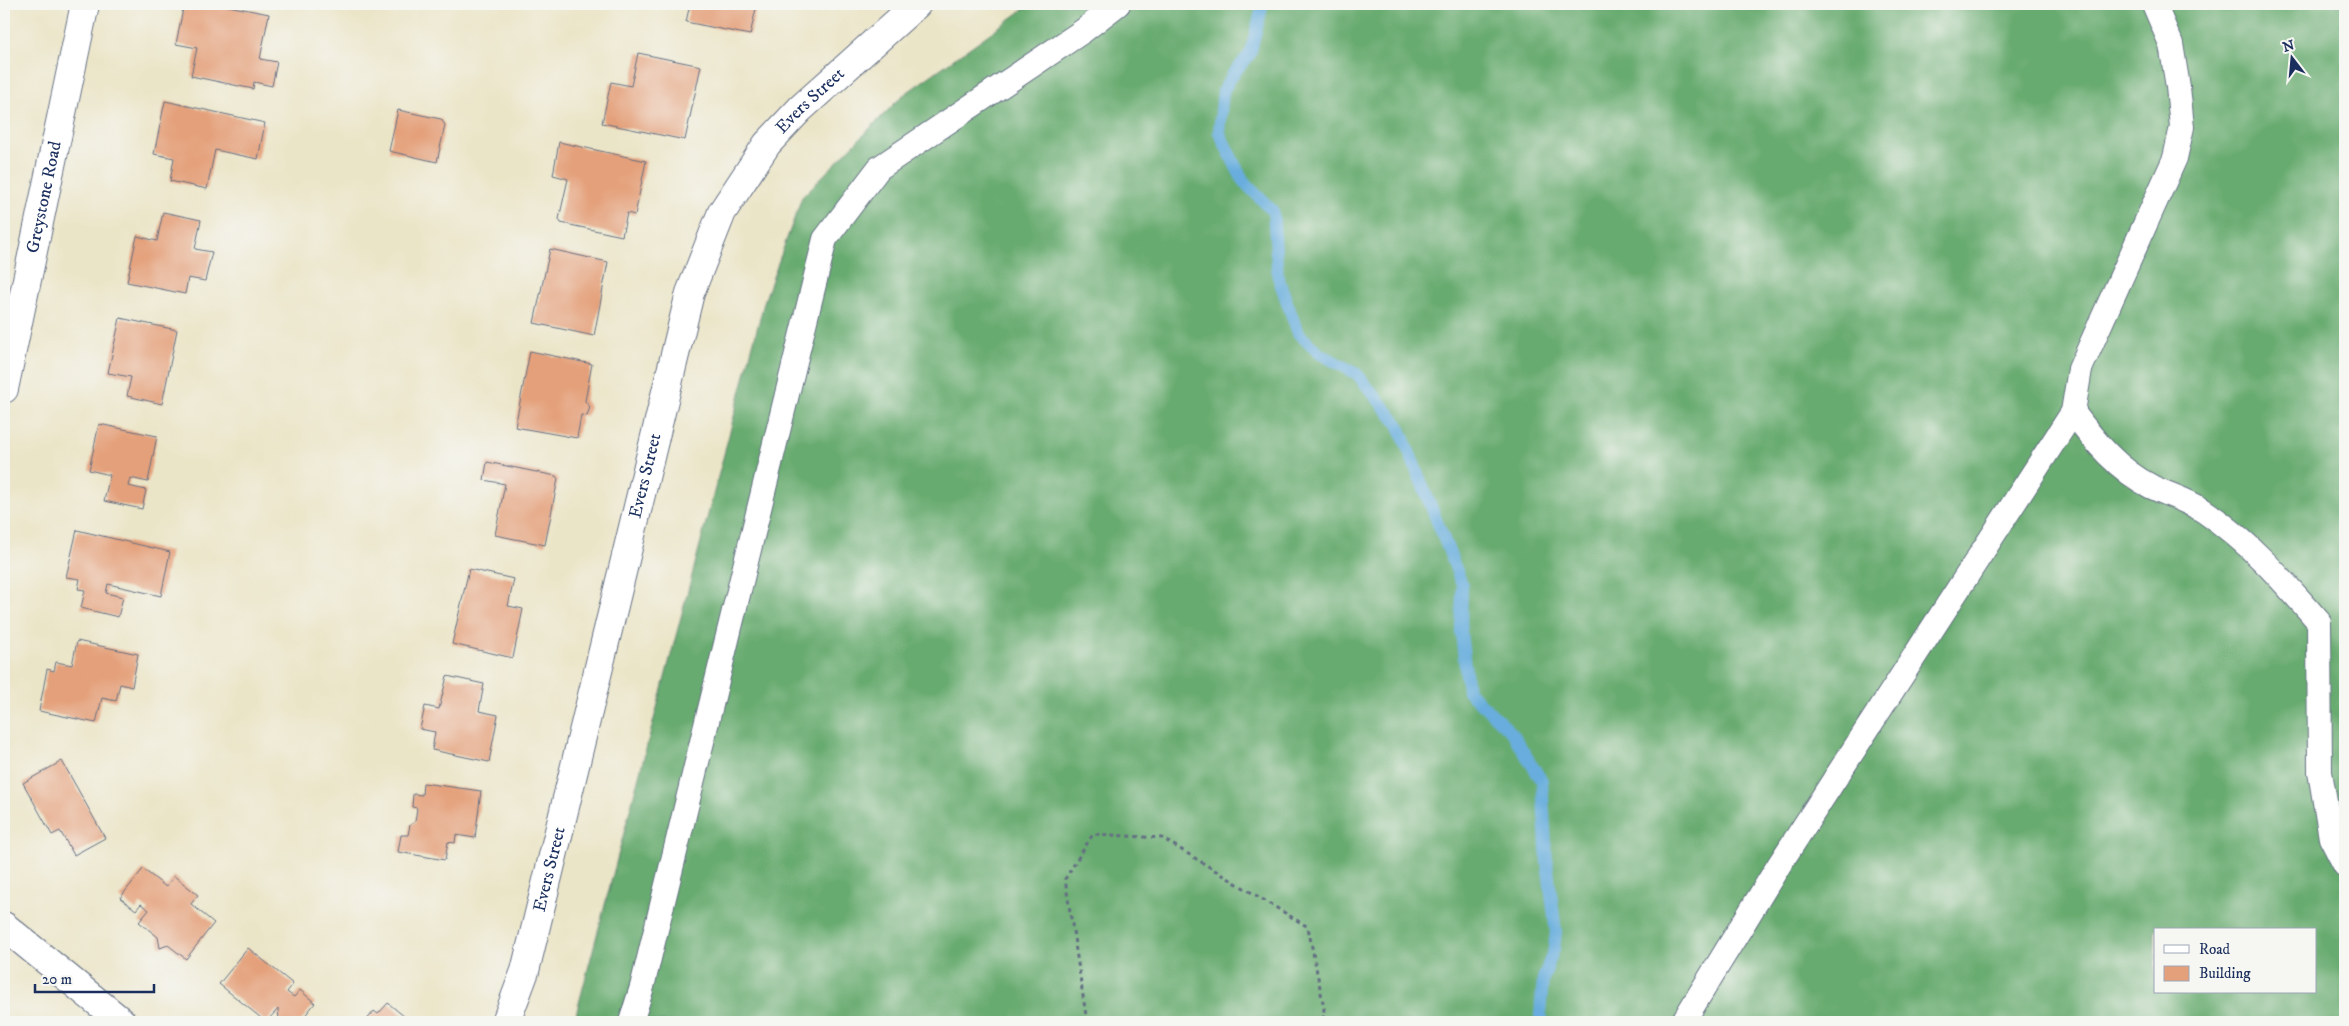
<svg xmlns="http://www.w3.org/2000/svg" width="2349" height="1026" font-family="'IM FELL DW Pica',serif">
<rect width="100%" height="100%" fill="#f6f6f2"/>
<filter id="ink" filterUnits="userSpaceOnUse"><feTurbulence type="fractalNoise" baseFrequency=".02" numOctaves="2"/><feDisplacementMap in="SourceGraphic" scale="10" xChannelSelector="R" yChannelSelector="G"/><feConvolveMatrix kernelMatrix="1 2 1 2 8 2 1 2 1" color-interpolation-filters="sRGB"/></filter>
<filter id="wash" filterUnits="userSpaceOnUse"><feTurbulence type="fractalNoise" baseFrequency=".0096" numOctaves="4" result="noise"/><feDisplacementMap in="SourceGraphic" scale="20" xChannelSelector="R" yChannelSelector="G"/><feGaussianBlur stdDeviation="1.12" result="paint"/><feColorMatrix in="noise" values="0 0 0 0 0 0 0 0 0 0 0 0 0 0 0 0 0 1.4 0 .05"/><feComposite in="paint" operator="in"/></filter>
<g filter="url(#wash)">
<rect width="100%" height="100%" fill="#ebe5c8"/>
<path fill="#68ab6f" stroke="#426d66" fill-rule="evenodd" d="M1031,4h1314v1018h-1771l191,-723 37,-102 100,-101zM2155,930h160v62h-160z"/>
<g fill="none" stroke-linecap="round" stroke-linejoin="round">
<path stroke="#67addd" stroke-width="12" d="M1263,4l-13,50 -17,20 -10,17 -4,41 24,49 30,30 5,66 20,56 21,20 38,21 41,50 64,160 -1,49 7,58 44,42 30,48 5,81 9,70 -2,17 -11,30 -3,36 4,7"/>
</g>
<g id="blocks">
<g fill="#e4a07a">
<path d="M184,4h34l51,10 -9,45 17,3 -5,24 -18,-4 -1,7 -62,-13 6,-28 -21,-4z"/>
<path d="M690,4h67l-7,31 -64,-13z"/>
<path d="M638,53l63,13 -16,74 -83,-17 9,-41 20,4z"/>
<path d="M165,101l100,22 -7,36 -43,-9 -8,39 -37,-8 4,-23 -20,-4z"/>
<path d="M398,110l43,9 4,6 -8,37 -48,-11z"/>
<path d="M559,142l87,19 -11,54 -8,-2 -5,23 -61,-13 -2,-4 9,-40 -15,-4z"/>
<path d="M163,212l38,8 -6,29 17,3 -7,29 -17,-3 -3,16 -58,-12 10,-46 20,5z"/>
<path d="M550,249l58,13 -14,74 -60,-13z"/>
<path d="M120,318l57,12 -15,74 -35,-8 4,-19 -23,-4z"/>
<path d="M530,351l62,13 -7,37 5,6 -3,9 -6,-1 -4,23 -62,-11z"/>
<path d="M99,424l58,12 -9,46 -18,-4 -2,8 18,4 -4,19 -38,-8 6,-26 -21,-5z"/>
<path d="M487,462l69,14 2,3 -13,66 -50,-10 10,-51 -21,-4z"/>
<path d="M77,530l93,22 -9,44 -53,-12 -2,9 17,4 -5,20 -37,-9 4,-18 -7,-1 2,-10 -14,-2z"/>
<path d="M469,569l45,10 -6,27 15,3 -10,49 -61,-14z"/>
<path d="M77,641l61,13 -6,33 -12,-3 -4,17 -14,-3 -6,25 -57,-12 8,-42 7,2 2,-9 16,3z"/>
<path d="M447,676l37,8 -5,27 19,4 -9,47 -57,-12 3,-18 -15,-3 5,-23 14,3z"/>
<path d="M62,761l43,77 -31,17 -14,-24 -8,4 -29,-52z"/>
<path d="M423,783l58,8 -6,47 -19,-3 -1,8 -7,-1 -3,18 -47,-8 3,-17h7l2,-10 5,-3 2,-14 -5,-1 1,-13 9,1z"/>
<path d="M143,869l23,18 8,-11 24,19 -7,9 23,19 -28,36 -18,-14 -8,3 -2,-11 -19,-15 10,-12 -8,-6 -5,6 -16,-12z"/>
<path d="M248,948l45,36 -6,8 7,5 6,-7 15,13 -15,19h-18l-3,-3 -1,-10 -12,13 -47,-38z"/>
<path d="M388,1003l23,19h-46l9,-11 4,3z"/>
</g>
</g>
</g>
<g filter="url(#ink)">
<use href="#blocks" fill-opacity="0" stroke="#646f83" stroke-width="1"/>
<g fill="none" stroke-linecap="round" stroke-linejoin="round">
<defs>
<g id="service">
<path d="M2073,412c22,30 45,58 79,75 17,8 37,14 52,24 45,30 80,71 115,111l1,150 11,66 14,27"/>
<path d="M631,1022l11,-35 183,-748 54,-71 204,-137 35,-27"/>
<path d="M1683,1022l96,-157 294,-453 7,-43 95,-211 7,-31 -4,-40 -7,-43 -17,-40"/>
</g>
<g id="minor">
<path id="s1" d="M4,389l81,-385"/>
<path d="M4,926l118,96"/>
<path id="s2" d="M506,1022l19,-51 165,-678 32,-81 45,-68 33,-35 117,-105"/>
</g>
</defs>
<use href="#service" stroke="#646f83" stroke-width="26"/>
<use href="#minor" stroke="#646f83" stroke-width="30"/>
<path stroke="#646f83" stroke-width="3" stroke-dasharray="4 4" stroke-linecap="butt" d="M1087,1022l-22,-143 28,-45 69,4 146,89 16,81 -1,14"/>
<use href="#service" stroke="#fff" stroke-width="24"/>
<use href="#minor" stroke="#fff" stroke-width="28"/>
</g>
</g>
<g text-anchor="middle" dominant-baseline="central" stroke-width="5" stroke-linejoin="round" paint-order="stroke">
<g font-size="18" fill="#1b2f5e" stroke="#f6f6f2">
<text stroke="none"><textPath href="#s2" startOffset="982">Evers Street</textPath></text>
<text stroke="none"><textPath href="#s1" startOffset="196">Greystone Road</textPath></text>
<text stroke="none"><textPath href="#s2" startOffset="564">Evers Street</textPath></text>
<text stroke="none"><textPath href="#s2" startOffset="159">Evers Street</textPath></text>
</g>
</g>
<rect width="2349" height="1026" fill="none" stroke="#f6f6f2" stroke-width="20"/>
<rect x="2154" y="928" width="162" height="65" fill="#f6f6f2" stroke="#9ea6b7"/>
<rect x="2164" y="945" width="25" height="8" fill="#ffffff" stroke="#9ea6b7"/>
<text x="2199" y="954" font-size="15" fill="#1b2f5e">Road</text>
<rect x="2164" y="966" width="25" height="15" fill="#e4a07a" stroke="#9ea6b7"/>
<text x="2199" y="978" font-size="15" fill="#1b2f5e">Building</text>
<g transform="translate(2292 58) rotate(344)" stroke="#f6f6f2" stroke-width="4" paint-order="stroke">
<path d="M0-4L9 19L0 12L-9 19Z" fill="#1b2f5e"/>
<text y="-8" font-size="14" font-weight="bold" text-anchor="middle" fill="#1b2f5e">N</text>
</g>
<path d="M35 984v8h119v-8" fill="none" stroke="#1b2f5e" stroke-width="2.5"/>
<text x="42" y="984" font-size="15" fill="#1b2f5e" stroke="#f6f6f2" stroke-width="4" paint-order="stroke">20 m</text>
</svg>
